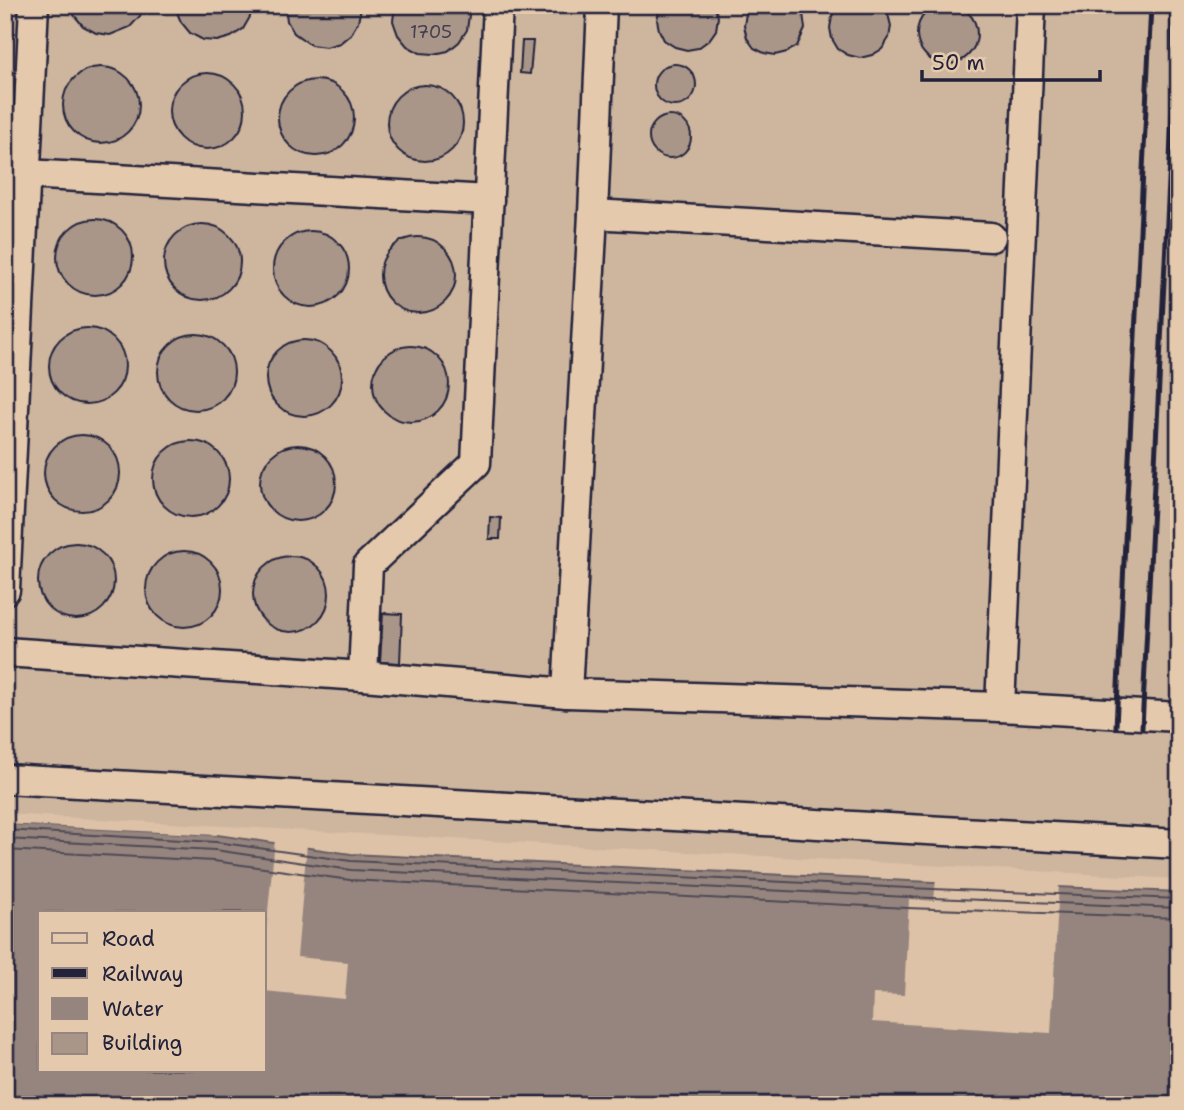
<svg xmlns="http://www.w3.org/2000/svg" width="1184" height="1110" font-family="'Shantell Sans',sans-serif">
<rect width="100%" height="100%" fill="#ddc2a7"/>
<filter id="ink" filterUnits="userSpaceOnUse"><feTurbulence type="fractalNoise" baseFrequency=".0143" numOctaves="2"/><feDisplacementMap in="SourceGraphic" scale="14" xChannelSelector="R" yChannelSelector="G"/><feConvolveMatrix kernelMatrix="1 2 1 2 8 2 1 2 1" color-interpolation-filters="sRGB"/></filter>
<g filter="url(#ink)">
<path fill="#cdb59e" d="M5,5h1174v874l-1174,-65z"/>
<path fill="#95857e" stroke="#675d63" stroke-width="2" fill-rule="evenodd" d="M5,824l212,11 134,19 558,27 270,11v213h-1174zM40,912h224v158h-224z"/>
<g fill="#ddc2a7">
<path d="M5,820l212,11v4l-212,-11z"/>
<path d="M275,839l32,5 -10,113 51,5 -3,37 -81,-8v-39z"/>
<path d="M936,879l123,4 -8,150 -179,-11 1,-28 31,1 5,-96 25,2z"/>
</g>
<g fill="none" stroke-linecap="round" stroke-linejoin="round">
<g stroke="#504a56" stroke-width="2">
<path d="M5,830l211,12 135,19 557,27 271,11"/>
<path d="M5,839l210,11 136,20 557,27 271,11"/>
<path d="M5,850l209,11 136,19 557,28 272,10"/>
</g>
</g>
<g fill="#a99689" stroke="#22223b" stroke-width="2">
<circle cx="947" cy="34" r="30"/>
<path d="M70,5h74l-4,11 -10,11 -20,8 -14,-2 -13,-7 -9,-11z"/>
<path d="M177,5h75l-2,12 -7,12 -12,8 -14,4 -14,-1 -13,-7 -9,-11 -3,-7z"/>
<path d="M285,5h75l1,3 -3,14 -7,12 -11,9 -14,4 -15,-2 -17,-12 -7,-12z"/>
<path d="M395,5h72l2,10 -2,15 -8,12 -11,9 -14,3 -14,-1 -13,-7 -9,-11 -5,-14z"/>
<path d="M660,5h54l4,12 -2,13 -7,10 -11,8 -11,2 -12,-3 -11,-7 -5,-10 -2,-10z"/>
<path d="M751,5h47l5,8 2,16 -8,17 -10,6 -12,3 -11,-2 -10,-5 -7,-10 -3,-12 2,-13z"/>
<path d="M839,5h42l7,9 3,12 -2,12 -7,11 -10,6 -12,3 -12,-3 -10,-6 -6,-10 -2,-11 2,-12z"/>
<path d="M522,41h11l-3,33 -10,-1z"/>
<circle cx="675" cy="85" r="21"/>
<circle cx="101" cy="105" r="38"/>
<circle cx="207" cy="111" r="38"/>
<circle cx="316" cy="118" r="38"/>
<circle cx="425" cy="123" r="38"/>
<circle cx="670" cy="137" r="21"/>
<circle cx="95" cy="257" r="38"/>
<circle cx="202" cy="262" r="38"/>
<circle cx="311" cy="269" r="38"/>
<circle cx="418" cy="275" r="38"/>
<circle cx="87" cy="366" r="38"/>
<circle cx="196" cy="372" r="38"/>
<circle cx="304" cy="378" r="38"/>
<circle cx="411" cy="384" r="38"/>
<circle cx="82" cy="473" r="38"/>
<circle cx="191" cy="479" r="38"/>
<circle cx="298" cy="483" r="38"/>
<path d="M490,517l11,1 -1,21h-11z"/>
<circle cx="76" cy="581" r="38"/>
<circle cx="184" cy="589" r="38"/>
<circle cx="291" cy="594" r="38"/>
<path d="M383,613l19,1 -2,49 -20,-1z"/>
</g>
<g fill="none" stroke-linecap="round" stroke-linejoin="round">
<defs>
<g id="minor">
<path d="M26,174l463,26"/>
<path d="M593,214l398,23"/>
<path d="M5,590l29,-585"/>
<path d="M5,652l358,24 204,17 433,14 179,10"/>
<path d="M363,676l5,-111 108,-102 22,-458"/>
<path d="M567,693l26,-479 9,-209"/>
<path d="M1000,707l31,-702"/>
<path d="M5,779l1174,65"/>
</g>
</defs>
<use href="#minor" stroke="#22223b" stroke-width="33"/>
<use href="#minor" stroke="#e5c9ac" stroke-width="28"/>
<g stroke="#22223b" stroke-width="5">
<path d="M1116,727l35,-722"/>
<path d="M1142,728l32,-649 -2,-74"/>
</g>
</g>
</g>
<g text-anchor="middle" dominant-baseline="central" stroke-width="5" stroke-linejoin="round" paint-order="stroke">
<g font-size="18" fill="#443f4e">
<text x="431" y="32">1705</text>
</g>
</g>
<rect width="1184" height="1110" fill="none" stroke="#e5c9ac" stroke-width="28"/>
<rect x="14" y="14" width="1156" height="1082" fill="none" stroke="#22223b" stroke-width="2.5" filter="url(#ink)"/>
<rect x="38" y="911" width="228" height="161" fill="#e5c9ac" stroke="#97867f" stroke-width="2"/>
<rect x="52" y="933" width="35" height="10" fill="#e5c9ac" stroke="#97867f" stroke-width="2"/>
<text x="102" y="946" font-size="21" fill="#22223b">Road</text>
<rect x="52" y="968" width="35" height="10" fill="#22223b" stroke="#97867f" stroke-width="2"/>
<text x="102" y="981" font-size="21" fill="#22223b">Railway</text>
<rect x="52" y="998" width="35" height="21" fill="#95857e" stroke="#97867f" stroke-width="2"/>
<text x="102" y="1016" font-size="21" fill="#22223b">Water</text>
<rect x="52" y="1033" width="35" height="21" fill="#a99689" stroke="#97867f" stroke-width="2"/>
<text x="102" y="1050" font-size="21" fill="#22223b">Building</text>
<path d="M922 70v10h178v-10" fill="none" stroke="#22223b" stroke-width="3.5"/>
<text x="932" y="70" font-size="21" fill="#22223b" stroke="#e5c9ac" stroke-width="5" paint-order="stroke">50 m</text>
</svg>
